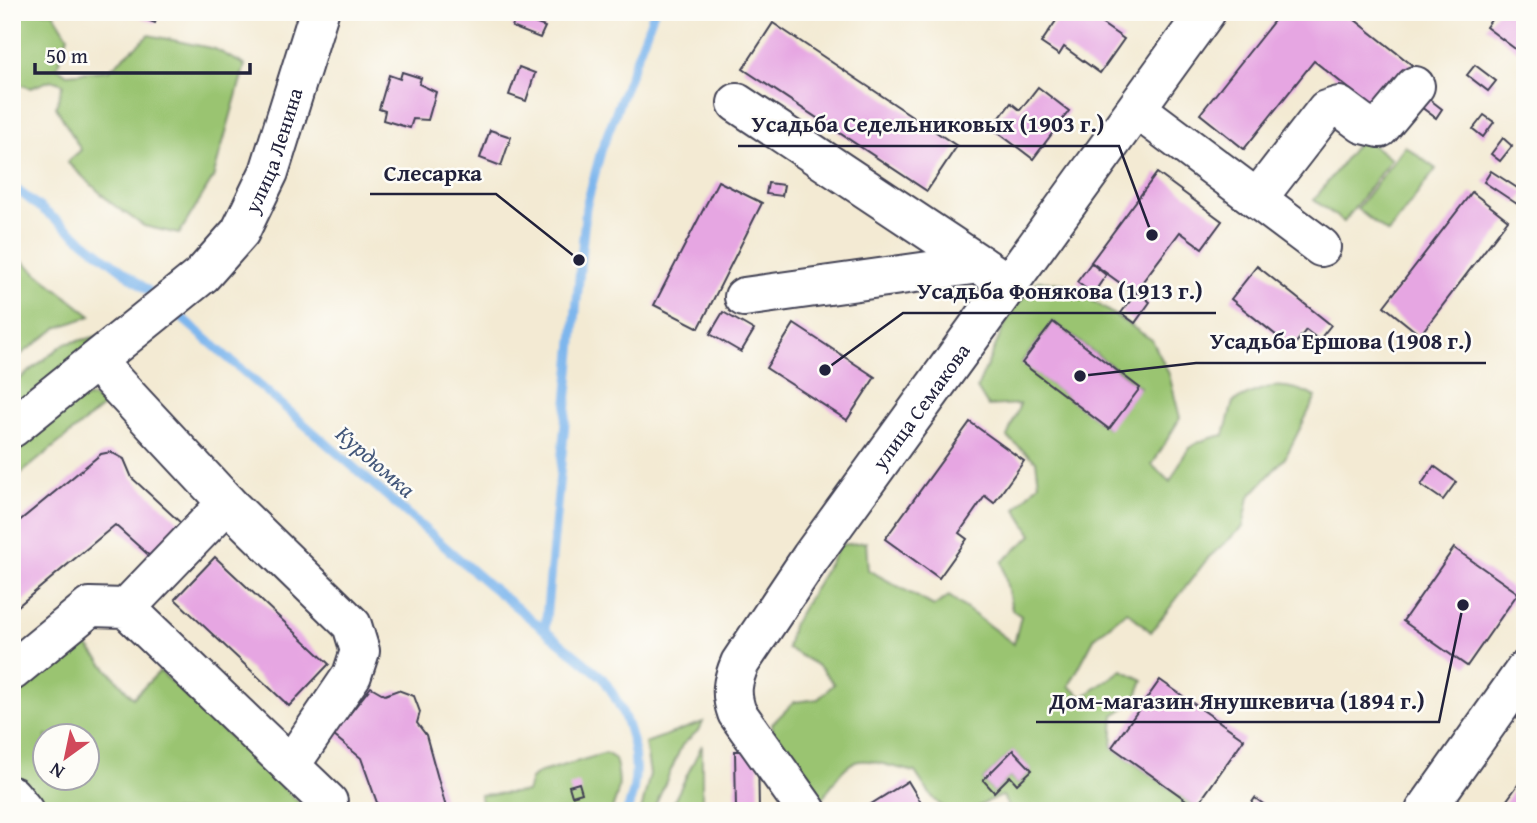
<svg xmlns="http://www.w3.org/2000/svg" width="1537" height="823" font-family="'Gentium Book Plus',serif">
<rect width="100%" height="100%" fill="#fdfcf7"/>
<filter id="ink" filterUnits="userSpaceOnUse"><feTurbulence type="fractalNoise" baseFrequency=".0143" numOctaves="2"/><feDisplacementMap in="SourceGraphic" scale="14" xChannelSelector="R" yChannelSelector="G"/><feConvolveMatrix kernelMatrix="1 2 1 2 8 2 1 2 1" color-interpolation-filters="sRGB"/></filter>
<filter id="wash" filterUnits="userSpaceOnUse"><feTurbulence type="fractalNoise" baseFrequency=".00686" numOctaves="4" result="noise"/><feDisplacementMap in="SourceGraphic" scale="28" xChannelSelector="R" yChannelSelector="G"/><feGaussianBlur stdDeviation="1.57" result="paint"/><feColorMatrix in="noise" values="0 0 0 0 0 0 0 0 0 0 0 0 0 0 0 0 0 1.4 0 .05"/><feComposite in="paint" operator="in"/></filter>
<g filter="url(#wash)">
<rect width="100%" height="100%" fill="#f3ead3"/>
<g fill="#9ac471" stroke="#5e7356" stroke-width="2" fill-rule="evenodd">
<path d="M12,12h41l15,24 -11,31 10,7 42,-4 40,-35 66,14 30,16 -32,113 -34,56 -35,-8 -33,-23 -44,-41 14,-12 -25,-43 7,-23 -12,-4 -20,8 -19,-6z"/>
<path d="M1362,137l29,22 -47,63 -30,-22z"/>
<path d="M1405,146l31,23 -48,64 -31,-24z"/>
<path d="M12,253l79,63 -34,12 -45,33z"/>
<path d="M1038,281l29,3 85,56 17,34 11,44 -28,47 18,17c18,-33 14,-39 54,-47l9,-33c32,-17 50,-22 83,-5l-31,61 -36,39 -6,30 -35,31 -57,74 -24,-21 -32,26 -26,49 14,11 39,-27 21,10 -8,21 -21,14 -2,32 84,60 -3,4h-183l-7,-15c-16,3 -22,11 -35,15 -27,7 -41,-21 -53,-39 -61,-14 -60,-25 -95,31l-44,-46 -4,-33 22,-22 24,-3 16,-15 -14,-17 -33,-19 5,-22 48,-81 26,-3 2,28 66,36 15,-10 65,48 7,-28 -9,-6 -10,-48 30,-27 -16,-26 23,-26 -3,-22 -29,-24 13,-33 -32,2 -11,-18 33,-75zM1053,322l87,65 -32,41 -86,-66zM1013,751l18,19 -14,14 -7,-8 -16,16 -11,-12z"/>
<path d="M99,336l-87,75v-26l52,-41z"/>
<path d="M92,397l13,8 -93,76v-31l66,-50z"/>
<path d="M81,639l52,59 27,-27 148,140h-264l-32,-38v-78zM46,736h42v42h-42z"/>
<path d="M703,722l-3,7 -18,16 -29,66h-12l9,-37 -5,-31z"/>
<path d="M702,745v66h-33z"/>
<path d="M606,753l9,6c6,21 5,32 -4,52h-129l-2,-16 47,-3 4,-13 7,-6z"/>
</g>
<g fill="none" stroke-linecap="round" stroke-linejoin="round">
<g stroke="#7db6ed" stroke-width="9">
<path d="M12,186l146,112"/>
<path d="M174,311l315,274 113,92c28,39 44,88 25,134"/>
<path d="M545,629l41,-422 15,-56 53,-139"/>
</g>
</g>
<g id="blocks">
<g fill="#e6a6e2">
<path d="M127,12h32l-4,11z"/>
<path d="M482,12h19l-2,6z"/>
<path d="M1062,12h23l39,27 -24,34 -36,-26 -5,8 -18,-12z"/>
<path d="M1281,12h64l67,53 -36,45 -62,-49 -70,88 -44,-35z"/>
<path d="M1497,12h28v39l-3,3 -36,-27z"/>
<path d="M516,16l29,11 -5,11 -28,-11z"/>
<path d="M773,23l184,123 -30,45 -184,-122z"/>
<path d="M1475,65l21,16 -8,10 -21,-16z"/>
<path d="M519,67l16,6 -9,28 -17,-6z"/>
<path d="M402,72l19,6 -2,6 17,8 -8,28 -15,-1 -3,9 -27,-8 2,-9 -6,-2 10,-34 11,4z"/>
<path d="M1038,87l31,24 -36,48 -41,-31 19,-25 9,7z"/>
<path d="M1424,95l18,14 -6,9 -19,-14z"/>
<path d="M1484,115l10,7 -11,15 -10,-8z"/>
<path d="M490,130l21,7 -10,29 -21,-8z"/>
<path d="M1503,138l9,8 -12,15 -9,-7z"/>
<path d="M1491,171l34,22 -8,11 -33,-22z"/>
<path d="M1157,173l65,48 -20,27 -22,-16 -46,61 -43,-31z"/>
<path d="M718,181l44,22 -63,125 -45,-23z"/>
<path d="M768,183l16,2 -2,11 -16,-2z"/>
<path d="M1472,192l36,28 -88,115 -36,-29z"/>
<path d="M1091,263l15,12 -13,19 -16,-12z"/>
<path d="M1257,266l74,59 -12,15 -13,-10 -14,18 -61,-49z"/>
<path d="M1137,292l13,10 -15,21 -14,-10z"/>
<path d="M723,312l31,18 -13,22 -31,-18z"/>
<path d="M1053,322l87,66 -31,41 -87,-66z"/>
<path d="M794,324l81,53 -28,43 -81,-52z"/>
<path d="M970,422l54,39 -30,42 -9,-7 -26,37 8,6 -28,39 -54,-39z"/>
<path d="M111,452l13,7 8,19 50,46 -30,34 -37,-33 -103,86v-84l89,-73z"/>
<path d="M1434,466l22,16 -13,18 -22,-15z"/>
<path d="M1454,548l64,45 -51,73 -64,-45z"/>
<path d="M215,557l114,107 -40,42 -114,-107z"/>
<path d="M1160,680l84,59 -48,68 -84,-60z"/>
<path d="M371,687l14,8 13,-5 16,6 6,16 -3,11 9,12 21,76h-67l-19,-53 -28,-23z"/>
<path d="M1013,750l19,20 -15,14 -7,-8 -16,16 -11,-12z"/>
<path d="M735,751h23l1,60h-23z"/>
<path d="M1525,775v36h-26z"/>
<path d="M908,781l18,30h-66z"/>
<path d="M579,783l3,10 -10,3 -3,-10z"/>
<path d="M1255,798l18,13h-27z"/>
</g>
</g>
</g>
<g filter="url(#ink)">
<use href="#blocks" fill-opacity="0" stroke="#414052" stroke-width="2"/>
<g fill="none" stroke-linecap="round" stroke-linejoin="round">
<defs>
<g id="minor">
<path d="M737,103l272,181"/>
<path d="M1137,109l184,138"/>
<path d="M1257,199l69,-89 13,-4 24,18 17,4 35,-42"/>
<path d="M744,297l235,-33"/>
<path d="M96,362l131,141 125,122 8,26 -8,24 -62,91"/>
<path d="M126,608l101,-105"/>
<path d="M12,671l78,-64 36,1 202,194v9"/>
<path d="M12,796l12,15"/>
<path id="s1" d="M807,811l-70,-98c-7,-20 -5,-31 3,-50l71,-106 395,-545"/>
<path d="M1425,811l100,-141"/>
</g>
<g id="major">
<path id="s2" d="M12,428l190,-153 38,-43 29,-60 50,-160"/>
</g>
</defs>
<use href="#minor" stroke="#414052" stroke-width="42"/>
<use href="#major" stroke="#414052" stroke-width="42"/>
<use href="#minor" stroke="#fff" stroke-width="38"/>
<use href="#major" stroke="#fff" stroke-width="38"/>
</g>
</g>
<g text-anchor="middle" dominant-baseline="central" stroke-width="5" stroke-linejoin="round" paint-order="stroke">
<g font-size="21" fill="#22223b" stroke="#fdfcf7">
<text stroke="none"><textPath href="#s2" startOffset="390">улица Ленина</textPath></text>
<text stroke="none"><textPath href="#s1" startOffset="486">улица Семакова</textPath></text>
</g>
<g font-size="23" font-style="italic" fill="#425679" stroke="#fdfcf7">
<text transform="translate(376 461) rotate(41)">Курдюмка</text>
</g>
</g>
<path fill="none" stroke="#22223b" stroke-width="2.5" d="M1152 235L1119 146H738M579 260L496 194H370M825 370L903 313H1216M1080 376L1196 363H1486M1463 605L1439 722H1036"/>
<g fill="#22223b" stroke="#fdfcf7" stroke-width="2.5">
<circle cx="1152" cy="235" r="7"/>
<circle cx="579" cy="260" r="7"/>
<circle cx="825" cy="370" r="7"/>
<circle cx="1080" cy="376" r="7"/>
<circle cx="1463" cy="605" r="7"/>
</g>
<g font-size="23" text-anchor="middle" font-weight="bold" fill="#22223b" stroke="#fdfcf7" stroke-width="5" stroke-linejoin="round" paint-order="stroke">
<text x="928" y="132">Усадьба Седельниковых (1903 г.)</text>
<text x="433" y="181">Слесарка</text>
<text x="1060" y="299">Усадьба Фонякова (1913 г.)</text>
<text x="1341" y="349">Усадьба Ершова (1908 г.)</text>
<text x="1237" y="709">Дом-магазин Янушкевича (1894 г.)</text>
</g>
<rect width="1537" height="823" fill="none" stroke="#fdfcf7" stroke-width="42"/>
<g transform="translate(66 757) rotate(213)"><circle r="33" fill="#fdfcf7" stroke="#a5a5ac" stroke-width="2"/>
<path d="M0-5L12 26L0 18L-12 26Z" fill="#d1495b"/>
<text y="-10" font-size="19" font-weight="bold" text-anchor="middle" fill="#22223b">N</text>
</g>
<path d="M35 63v10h215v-10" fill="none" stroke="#22223b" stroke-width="3.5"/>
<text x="46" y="63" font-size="21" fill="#22223b" stroke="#fdfcf7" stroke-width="5" paint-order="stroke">50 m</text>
</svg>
